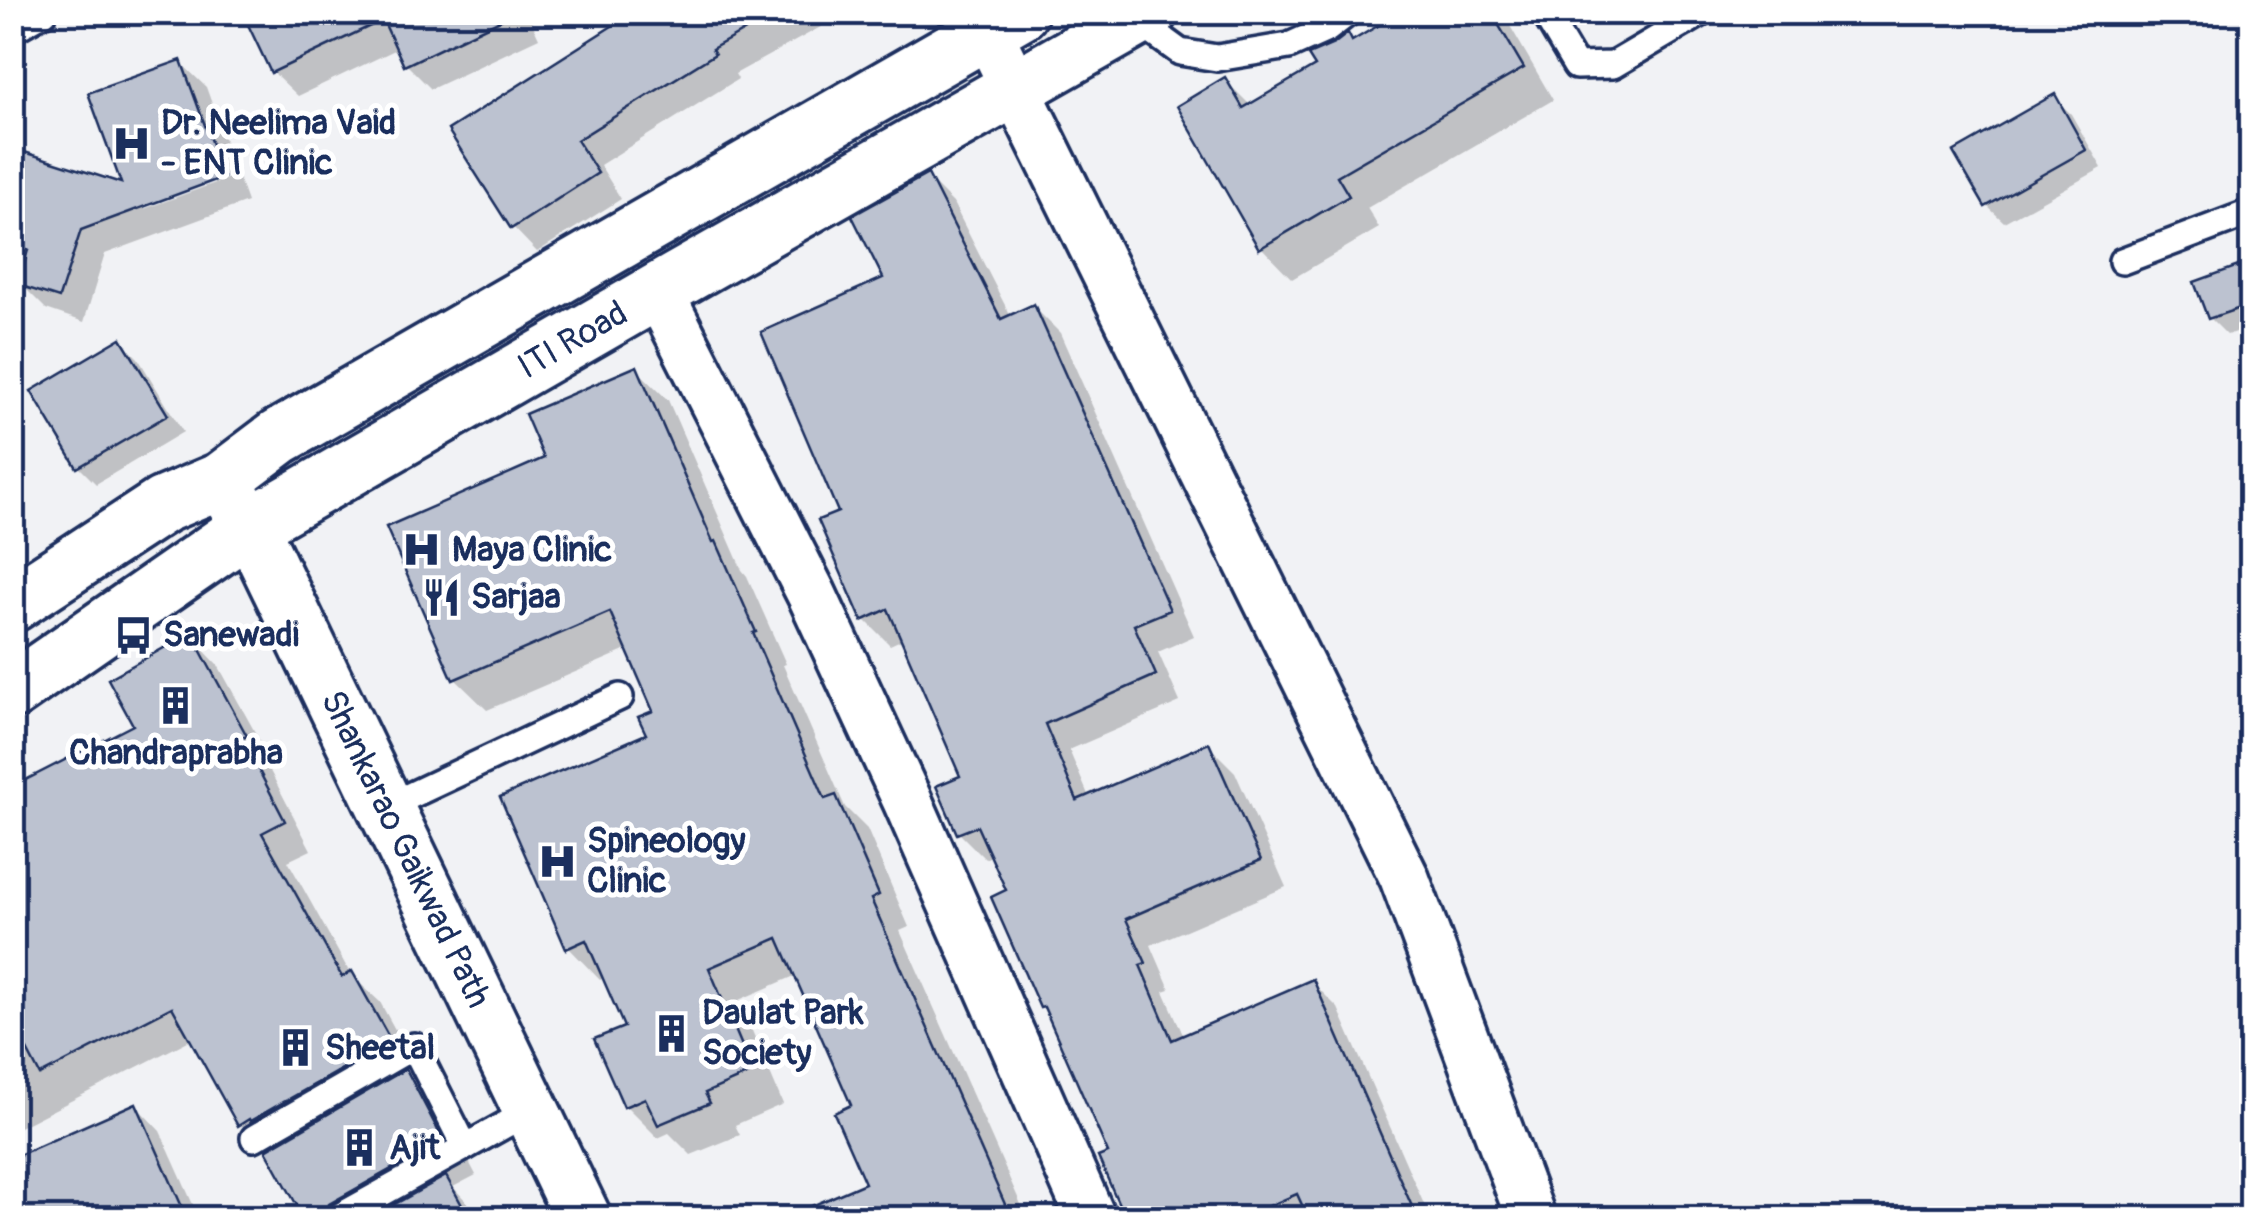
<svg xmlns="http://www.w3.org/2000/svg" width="2264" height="1231" font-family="Pangolin,sans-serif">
<rect width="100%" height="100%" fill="#f1f2f5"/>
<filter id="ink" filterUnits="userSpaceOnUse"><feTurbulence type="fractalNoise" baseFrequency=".01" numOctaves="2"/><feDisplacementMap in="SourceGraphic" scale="20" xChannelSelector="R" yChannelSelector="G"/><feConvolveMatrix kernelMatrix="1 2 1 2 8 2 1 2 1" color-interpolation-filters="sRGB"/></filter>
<g filter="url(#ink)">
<g fill="#0003" fill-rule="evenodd">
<path d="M244,12h283l12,26 -108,51 -25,-25 -7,-16 -101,48 -25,-24z"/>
<path d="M638,12h210l-113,62 3,5 -138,86 21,34 -84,53 -24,-25z"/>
<path d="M1406,12h96l51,88 -186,108 12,20 -87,51 -31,-32 -36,-167 26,26 67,-39 30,-30 6,5z"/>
<path d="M181,63l25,24 41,115 -142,52 -21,68 -38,-13 -25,-25 5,-19 -14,-4v-110l114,35zM235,171l2,4 -93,34v-5z"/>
<path d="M2054,98l17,16 31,54 -98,54 -17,-16z"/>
<path d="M927,177l26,26 58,114 23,-10 26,26 134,303 -36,16 22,50 -111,48 20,47 120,-51 26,26 51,115 -135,58 19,44 -6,2 20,46 128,-55 26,26 92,210h-303l-26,-60 10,-4 -60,-138 -9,-9 -33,-115 -16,-37 -8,4 -26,-26 4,-56 -60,-138 -13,6 -26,-26 -23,-106 46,-234z"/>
<path d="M2252,264v62l-25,9 -17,-17z"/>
<path d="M121,341l17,17 45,74 -87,52 -17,-17z"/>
<path d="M636,369l32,31 74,170 5,6 39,88 -3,1 62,142 22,22 42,98 -9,4 127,287h-237l78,-33 -14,-78 -57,-132 -58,25 44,104 -48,21 5,10 -49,20 -22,-22 -11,5 -32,-32 1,-78 -22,-51 -5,3 -31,-32 87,-236 -27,-63 -142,61 -32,-31 93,-220z"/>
<path d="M190,636l28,29 55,100 -5,2 43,83 -23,11 63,114 29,27 37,68 -9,5 32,31 36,69 -23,12 29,31h-175l-37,-67 -2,1 -28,-28 -48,-85 -180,92v-338l124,-67z"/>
<path d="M136,1106l24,25 39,87h-187v-57z"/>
</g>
<g fill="#bcc2d0" stroke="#1b2f5e" stroke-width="2.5">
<path d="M242,12h275l-113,54 -21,-46 -112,53z"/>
<path d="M634,12h144l-66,37 3,5 -138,86 21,33 -87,56 -63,-99z"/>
<path d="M1401,12h90l33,56 -187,108 12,20 -90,53 -82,-143 48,-29 18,31 72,-42 -7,-11 26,-11 14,-11 4,8z"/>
<path d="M181,60l43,117 -143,53 -22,68 -41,-13 10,-35 -16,-5v-97l109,35 -33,-90z"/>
<path d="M2055,94l31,56 -101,57 -32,-55z"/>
<path d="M928,174l73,145 33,-15 136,306 -36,15 22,50 -111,49 32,76 132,-57 52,117 -135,59 20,44 -6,2 32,75 141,-61 104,239h-109l-11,-24 -56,24h-116l-27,-61 10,-4 -64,-146 -4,1 -49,-111 15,-7 -29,-64 -20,8 -21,-48 24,-10 -72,-167 -26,12 -44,-101 20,-8 -77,-180 122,-54 -31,-62z"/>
<path d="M2252,261v43l-44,15 -14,-37z"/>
<path d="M121,338l47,77 -91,53 -46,-77z"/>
<path d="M637,366l76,176 3,-1 40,91 -3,1 72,166 11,-4 43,100 -8,4 140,319h-227l81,-35 -31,-70 17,-8 -73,-167 -69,30 44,104 -48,21 5,10 -52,22 -13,-27 -21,9 -30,-68 30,-12 -38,-87 -20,9 -66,-152 146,-63 -8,-17 15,-6 -43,-99 -157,68 -67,-153 158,-69 -19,-44z"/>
<path d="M191,633l56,103 -5,2 43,83 -23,12 80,144 10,-6 39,70 -141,80 -1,-2 -11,7 -66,-119 -132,68 -28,-54v-234l121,-62 -25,-46z"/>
<path d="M406,1069l37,71 -114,64 -6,7 -2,7h-17l-38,-68z"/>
<path d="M136,1103l51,115h-175v-60z"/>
<path d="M446,1176l23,42h-99z"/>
</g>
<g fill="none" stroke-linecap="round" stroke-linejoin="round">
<defs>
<g id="service">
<path d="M1544,12l32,54 37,-1 90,-53"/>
<path d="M1136,20l44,32 37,6 72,-12 38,-17 22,-17"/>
<path d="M12,30l32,-18"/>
<path d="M2122,261l130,-49"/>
<path d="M384,808l236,-111"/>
<path d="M254,1138l160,-92 51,101"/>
<path d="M337,1218l193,-107"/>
</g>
<g id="minor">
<path d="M987,31l417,846 127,341"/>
<path d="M658,291l154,304 95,205 184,418"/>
</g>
<g id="tertiary">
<path id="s1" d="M224,484l26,42 333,692"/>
</g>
<g id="secondary">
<path d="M12,604l151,-99 59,-25 57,-43 741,-425"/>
<path id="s2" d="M12,691l238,-165 408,-235 491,-279"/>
</g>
</defs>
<use href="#service" stroke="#1b2f5e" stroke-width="32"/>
<use href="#minor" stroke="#1b2f5e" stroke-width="55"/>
<use href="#tertiary" stroke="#1b2f5e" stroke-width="62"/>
<use href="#secondary" stroke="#1b2f5e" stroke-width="62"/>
<use href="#service" stroke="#fff" stroke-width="25"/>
<use href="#minor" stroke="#fff" stroke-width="48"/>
<use href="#tertiary" stroke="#fff" stroke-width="55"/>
<use href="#secondary" stroke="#fff" stroke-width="55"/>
</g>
</g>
<defs>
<symbol id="hospital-bare" viewBox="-9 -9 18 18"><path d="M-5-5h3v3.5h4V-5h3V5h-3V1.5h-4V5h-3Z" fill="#1b2f5e" stroke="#fff" stroke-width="2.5" paint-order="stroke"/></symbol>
<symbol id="restaurant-bare" viewBox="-9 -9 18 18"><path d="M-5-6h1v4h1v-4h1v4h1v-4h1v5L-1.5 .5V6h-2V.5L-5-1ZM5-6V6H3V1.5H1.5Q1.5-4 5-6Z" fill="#1b2f5e" stroke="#fff" stroke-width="2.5" paint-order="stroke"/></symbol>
<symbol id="bus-bare" viewBox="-9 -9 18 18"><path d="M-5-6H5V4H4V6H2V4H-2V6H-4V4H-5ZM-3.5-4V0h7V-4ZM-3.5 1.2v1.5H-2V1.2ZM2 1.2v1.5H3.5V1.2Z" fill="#1b2f5e" stroke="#fff" stroke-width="2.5" paint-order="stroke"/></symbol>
<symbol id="building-bare" viewBox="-9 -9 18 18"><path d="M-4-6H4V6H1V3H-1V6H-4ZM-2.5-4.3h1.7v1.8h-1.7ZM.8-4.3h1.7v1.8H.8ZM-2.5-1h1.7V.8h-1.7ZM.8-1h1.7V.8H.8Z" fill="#1b2f5e" stroke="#fff" stroke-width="2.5" paint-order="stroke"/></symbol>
</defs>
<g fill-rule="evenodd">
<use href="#hospital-bare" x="104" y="116" width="55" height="55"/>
<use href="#hospital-bare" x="394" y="522" width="55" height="55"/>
<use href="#restaurant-bare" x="414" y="570" width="55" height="55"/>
<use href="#bus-bare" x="106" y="608" width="55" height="55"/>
<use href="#building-bare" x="148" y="678" width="55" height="55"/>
<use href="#hospital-bare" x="530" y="834" width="55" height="55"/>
<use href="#building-bare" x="644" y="1006" width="55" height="55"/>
<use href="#building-bare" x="268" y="1020" width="55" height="55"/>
<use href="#building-bare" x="332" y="1120" width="55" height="55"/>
</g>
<g text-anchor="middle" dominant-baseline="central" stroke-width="10" stroke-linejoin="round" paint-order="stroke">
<g font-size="35" font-weight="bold" fill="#1b2f5e" stroke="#fff" text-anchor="start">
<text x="161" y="123">Dr. Neelima Vaid<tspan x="161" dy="40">- ENT Clinic</tspan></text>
<text x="452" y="550">Maya Clinic</text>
<text x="471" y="597">Sarjaa</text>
<text x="163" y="635">Sanewadi</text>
<text x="176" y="753" text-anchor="middle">Chandraprabha</text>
<text x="587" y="841">Spineology<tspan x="587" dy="40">Clinic</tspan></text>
<text x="702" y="1013">Daulat Park<tspan x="702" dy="40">Society</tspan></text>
<text x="325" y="1048">Sheetal</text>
<text x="389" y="1148">Ajit</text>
</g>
<g font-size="35" fill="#1b2f5e" stroke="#fff">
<text stroke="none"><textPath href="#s2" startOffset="662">ITI Road</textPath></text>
<text stroke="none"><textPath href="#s1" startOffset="408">Shankarao Gaikwad Path</textPath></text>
</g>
</g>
<rect width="2264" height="1231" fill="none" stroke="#fff" stroke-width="50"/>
<rect x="25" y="25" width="2214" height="1181" fill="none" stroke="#1b2f5e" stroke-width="4" filter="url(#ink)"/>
</svg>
